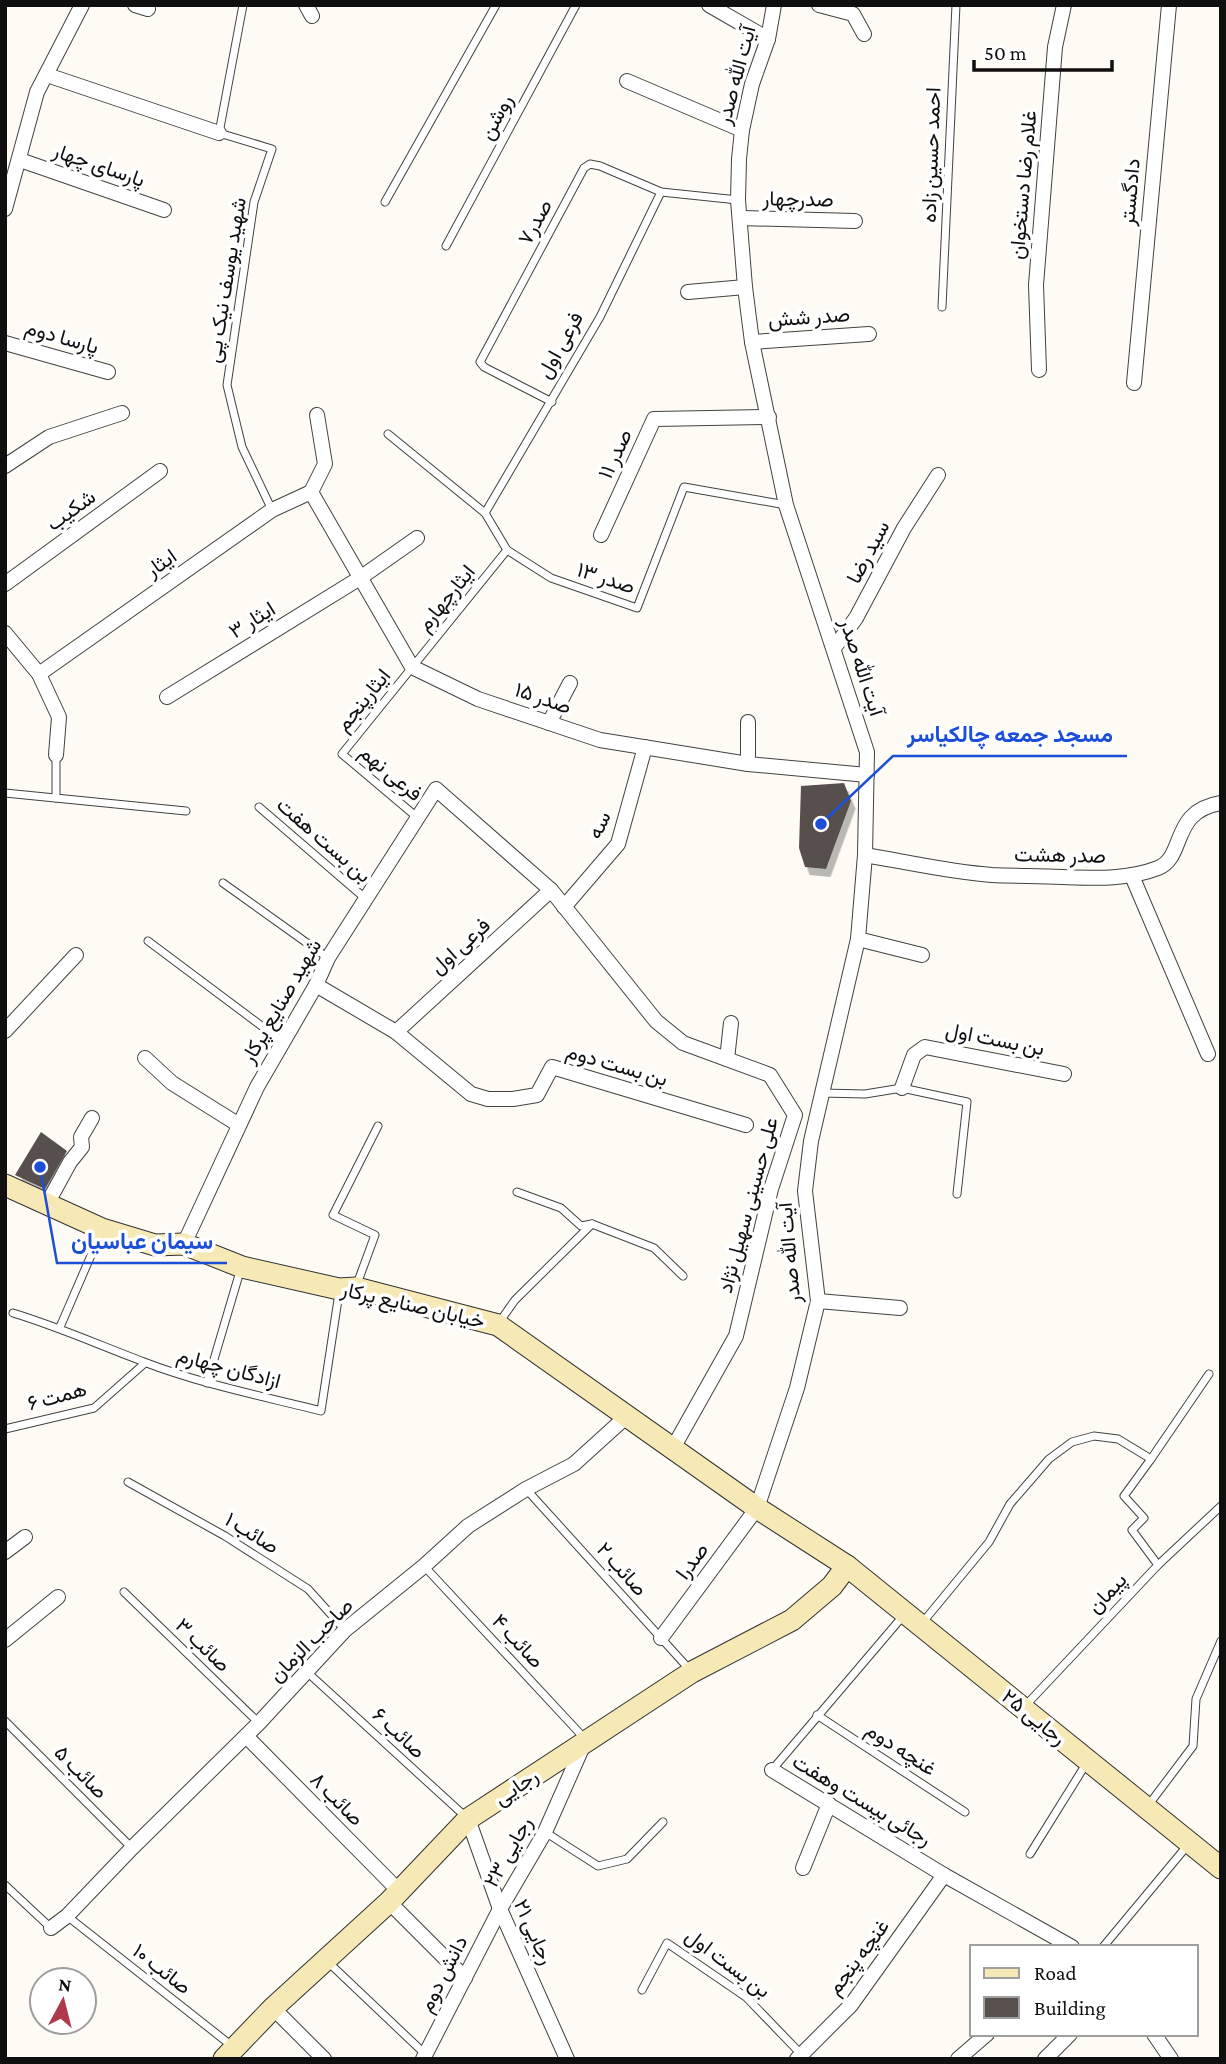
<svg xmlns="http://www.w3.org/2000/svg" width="1226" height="2064" font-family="'Crimson Pro',Vazirmatn,serif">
<defs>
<filter id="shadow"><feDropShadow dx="4.5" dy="8" stdDeviation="0" flood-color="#0004"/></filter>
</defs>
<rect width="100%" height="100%" fill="#fdfbf3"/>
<g fill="#57504d" filter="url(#shadow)">
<path d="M844,783l7,18 -25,68 -21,-2 -6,-19 2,-62z"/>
<path d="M41,1132l26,19 -22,38 -30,-14z"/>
</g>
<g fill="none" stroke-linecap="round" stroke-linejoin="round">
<defs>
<g id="lane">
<path d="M243,5l-24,128 53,16 -18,53 -27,183 15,62 30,63"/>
<path d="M385,202l111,-197"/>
<path d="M446,246l130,-241"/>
<path d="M942,307l14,-302"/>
<path d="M552,402l-68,-35 -4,-5 104,-194 6,-4 10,2 61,26 77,8"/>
<path d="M388,434l97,79 22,37 44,28 86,30 47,-121 102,18"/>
<path d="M485,513l115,-196 61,-125"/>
<path d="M5,793l181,18"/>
<path d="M56,798v-43"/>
<path d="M259,807l107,92"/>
<path d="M418,818l-76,-64 165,-204"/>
<path d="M223,883l105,75"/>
<path d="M148,941l135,101"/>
<path d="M822,1093l43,1 37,-6 65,14 -10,92"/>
<path d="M517,1192l44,16 20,18 11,-2 62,24 29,28"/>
<path d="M357,1284l18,-49 -42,-20 45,-89"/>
<path d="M13,1313c46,14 86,32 131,49 57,22 118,34 177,49l18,-118"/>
<path d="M498,1324l17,-24 77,-76"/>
<path d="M60,1327l42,-97"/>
<path d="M207,1383l34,-115"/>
<path d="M5,1429l89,-21 51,-45"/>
<path d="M1151,1459l58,-85"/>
<path d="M128,1482l97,54 83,53 37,41"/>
<path d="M526,1489l164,181"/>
<path d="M424,1566l162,174"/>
<path d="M124,1592l135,131"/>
<path d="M923,1622l66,-80 21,-38 39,-45 23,-17 22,-6 24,3 33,20 -27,37 20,22 -12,12 26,35"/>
<path d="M307,1672l160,146"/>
<path d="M1026,1705l132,-140 63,-59"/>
<path d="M817,1715l148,97"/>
<path d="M5,1721l127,127"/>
<path d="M772,1770l131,-154"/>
<path d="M1147,1807l46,-61 3,-47 25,-58"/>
<path d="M545,1832l53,34 29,-7 36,-37"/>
<path d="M1030,1854l56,-90"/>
<path d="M5,1885l46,43"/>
<path d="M67,1916l165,130"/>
<path d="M1103,1947l84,-101"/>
<path d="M327,1961l98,93"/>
<path d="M642,1990l25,-47 79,54 55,57"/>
</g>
<g id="street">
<path d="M135,5l13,4"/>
<path d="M306,5l6,11"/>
<path d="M709,5l59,34"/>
<path d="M819,5l34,9 11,20"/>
<path d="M47,75l172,58"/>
<path d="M627,81l115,49"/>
<path d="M20,160l144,50"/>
<path d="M5,209l32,-117 45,-87"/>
<path d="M740,218l115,3"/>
<path d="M688,292l57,-5"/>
<path d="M752,342l117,-8"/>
<path d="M5,343l103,29"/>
<path d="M1039,370l-3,-85 19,-238 9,-42"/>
<path d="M1134,383l35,-378"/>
<path d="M5,466l44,-29 73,-24"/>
<path d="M311,492l101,175 66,32 122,41 148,24 119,11"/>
<path d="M311,492l14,-28 -8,-49"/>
<path d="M601,535l53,-116 115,-2"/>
<path d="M5,584l155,-113"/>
<path d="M5,633l34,41 20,43 -3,38"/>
<path d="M834,648l22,-30 48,-90 34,-53"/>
<path d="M39,674l233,-164 39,-18"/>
<path d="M167,697l193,-119 57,-40"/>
<path d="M549,723l21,-40"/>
<path d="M748,764v-42"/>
<path d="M865,855c42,7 85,17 127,20 23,1 47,1 70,2 32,1 65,3 96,-9 28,-11 12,-57 63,-65"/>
<path d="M1132,876l76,178"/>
<path d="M564,907l54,-63 27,-97"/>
<path d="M858,939l64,16"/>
<path d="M316,985l80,47 75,62 17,5h25l24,-4 15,-28 194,58"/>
<path d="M5,1031l71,-76"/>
<path d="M396,1032l155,-142"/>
<path d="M145,1058l27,25 67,42"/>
<path d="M727,1059l4,-36"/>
<path d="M902,1088l12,-33 11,-8 139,27"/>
<path d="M47,1204l23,-42 12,-15 -1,-10 11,-19"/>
<path d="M184,1244l73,-157 59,-102 12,-27 108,-169 115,101 105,131 27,22 87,32 25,40 -24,74 -35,147 -63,112"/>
<path d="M818,1301l82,7"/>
<path d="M5,1552l20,-15"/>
<path d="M661,1638l96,-130 40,-120 21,-87 -13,-110 6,-50 47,-202 7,-84 2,-103 -81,-247 -34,-163 -7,-55 -7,-87 1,-41 3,-29 10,-46 16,-45 6,-34"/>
<path d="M5,1640l53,-43"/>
<path d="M246,1736l153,155"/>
<path d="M772,1770l172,105 128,72"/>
<path d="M468,1819l32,90 67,150"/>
<path d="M803,1868l26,-64"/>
<path d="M389,1902l76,76"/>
<path d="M51,1928l16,-12 65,-68 127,-125 86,-93 79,-64 44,-40 58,-37 48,-25 53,-48"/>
<path d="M273,2008l51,51"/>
<path d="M1154,2034l17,25"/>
<path d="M423,2059l77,-150 45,-77 38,-86"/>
<path d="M797,2059l54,-54 93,-130"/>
<path d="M958,2059l29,-25"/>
<path d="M1045,2059l25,-25"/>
</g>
<g id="secondary">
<path d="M5,1185l97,44 53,16 29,-1 58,23 97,22 17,-1 142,37 259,183 90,58 374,302"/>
<path d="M224,2059l49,-51 116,-106 79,-83 224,-147 100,-52 40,-34 15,-20"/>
</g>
</defs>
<use href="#lane" stroke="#424242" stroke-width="9"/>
<use href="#street" stroke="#424242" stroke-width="16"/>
<use href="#secondary" stroke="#313131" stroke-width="23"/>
<use href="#lane" stroke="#fff" stroke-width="7"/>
<use href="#street" stroke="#fff" stroke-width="14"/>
<use href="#secondary" stroke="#f6e9b6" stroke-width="21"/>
</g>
<g text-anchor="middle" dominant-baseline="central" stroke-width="7" stroke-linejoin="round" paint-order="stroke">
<g font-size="21" fill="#0f0f0f" stroke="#fff">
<text transform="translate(736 75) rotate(-75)">آیت الله صدر</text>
<text transform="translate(496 117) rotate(-62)">روشن</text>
<text transform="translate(931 155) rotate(-88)">احمد حسین زاده</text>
<text transform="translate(99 165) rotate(19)">پارسای چهار</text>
<text transform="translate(1023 185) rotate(-85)">غلام رضا دستخوان</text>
<text transform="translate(1130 192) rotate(-85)">دادگستر</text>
<text transform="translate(798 199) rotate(1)">صدرچهار</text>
<text transform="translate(535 222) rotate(-61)">صدر۷</text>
<text transform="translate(226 280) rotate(-81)">شهید یوسف نیک پی</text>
<text transform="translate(809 317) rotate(-4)">صدر شش</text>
<text transform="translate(62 337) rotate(16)">پارسا دوم</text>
<text transform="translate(560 345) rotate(-61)">فرعی اول</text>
<text transform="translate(615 454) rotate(-65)">صدر ۱۱</text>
<text transform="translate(71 510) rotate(-36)">شکیب</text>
<text transform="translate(868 552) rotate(-62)">سید رضا</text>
<text transform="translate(161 563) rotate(-35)">ایثار</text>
<text transform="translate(606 578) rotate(18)">صدر ۱۳</text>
<text transform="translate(446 598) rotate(-51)">ایثارچهارم</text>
<text transform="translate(252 620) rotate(-32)">ایثار ۳</text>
<text transform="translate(862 667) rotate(72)">آیت الله صدر</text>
<text transform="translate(543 698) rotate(19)">صدر ۱۵</text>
<text transform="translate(363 700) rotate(-51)">ایثارپنجم</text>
<text transform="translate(391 773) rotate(40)">فرعی نهم</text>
<text transform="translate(599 825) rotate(-65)">سه</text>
<text transform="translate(324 840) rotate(41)">بن بست هفت</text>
<text transform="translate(1060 855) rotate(1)">صدر هشت</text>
<text transform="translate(460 946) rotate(-42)">فرعی اول</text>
<text transform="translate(281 1001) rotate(-60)">شهید صنایع پرکار</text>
<text transform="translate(995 1039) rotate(11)">بن بست اول</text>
<text transform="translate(617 1065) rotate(16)">بن بست دوم</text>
<text transform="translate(748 1205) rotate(-75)">علی حسینی سهیل نژاد</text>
<text transform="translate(789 1253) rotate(-95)">آیت الله صدر</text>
<text transform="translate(413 1305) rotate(13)">خیابان صنایع پرکار</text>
<text transform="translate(229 1368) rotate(15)">ازادگان چهارم</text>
<text transform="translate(57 1396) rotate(-15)">همت ۶</text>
<text transform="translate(252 1533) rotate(32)">صائب ۱</text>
<text transform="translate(692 1561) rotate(-54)">صدرا</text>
<text transform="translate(622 1569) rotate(48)">صائب ۲</text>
<text transform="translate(1107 1593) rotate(-47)">پیمان</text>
<text transform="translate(311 1640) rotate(-45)">صاحب الزمان</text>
<text transform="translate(518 1641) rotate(47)">صائب ۴</text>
<text transform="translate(203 1645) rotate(44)">صائب ۳</text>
<text transform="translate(1034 1717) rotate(39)">رجایی ۲۵</text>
<text transform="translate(399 1733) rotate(43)">صائب ۶</text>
<text transform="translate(901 1749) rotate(33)">غنچه دوم</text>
<text transform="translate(81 1772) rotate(45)">صائب ۵</text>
<text transform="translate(516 1787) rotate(-34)">رجایی</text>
<text transform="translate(337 1799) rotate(45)">صائب ۸</text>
<text transform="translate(862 1800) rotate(31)">رجائی بیست وهفت</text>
<text transform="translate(508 1852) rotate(-61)">رجایی ۲۳</text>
<text transform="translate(534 1932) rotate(66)">رجایی ۲۱</text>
<text transform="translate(858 1957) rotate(-53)">غنچه پنجم</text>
<text transform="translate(728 1963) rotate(37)">بن بست اول</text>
<text transform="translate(162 1969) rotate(38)">صائب ۱۰</text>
<text transform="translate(443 1974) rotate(-63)">دانش دوم</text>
</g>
</g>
<path fill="none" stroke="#1d4ed8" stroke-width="2.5" d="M821 824L893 756H1127M40 1167L57 1263H227"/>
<g fill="#1d4ed8" stroke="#fff" stroke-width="2.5">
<circle cx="821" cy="824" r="7"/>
<circle cx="40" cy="1167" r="7"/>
</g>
<g font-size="23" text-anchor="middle" font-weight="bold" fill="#1d4ed8" stroke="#fff" stroke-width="7" stroke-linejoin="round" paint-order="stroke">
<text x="1010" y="742">مسجد جمعه چالکیاسر</text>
<text x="142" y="1249">سیمان عباسیان</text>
</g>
<rect width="1226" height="2064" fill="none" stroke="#0f0f0f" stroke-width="14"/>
<rect x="970" y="1945" width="228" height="91" fill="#ffffff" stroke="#9f9f9f" stroke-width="2"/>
<rect x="984" y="1968" width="35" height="10" fill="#f6e9b6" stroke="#9f9f9f" stroke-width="2"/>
<text x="1034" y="1980" font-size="21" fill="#0f0f0f">Road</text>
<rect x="984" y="1997" width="35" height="21" fill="#57504d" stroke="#9f9f9f" stroke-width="2"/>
<text x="1034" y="2015" font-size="21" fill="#0f0f0f">Building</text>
<g transform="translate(63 2001) rotate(7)"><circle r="33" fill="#ffffff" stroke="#9f9f9f" stroke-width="2"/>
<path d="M0-5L12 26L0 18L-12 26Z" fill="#af3849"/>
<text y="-10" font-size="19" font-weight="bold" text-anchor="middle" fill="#0f0f0f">N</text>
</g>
<path d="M974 60v10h138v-10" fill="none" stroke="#0f0f0f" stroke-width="3.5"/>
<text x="984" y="60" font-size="21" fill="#0f0f0f" stroke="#ffffff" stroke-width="5" paint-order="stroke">50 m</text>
</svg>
